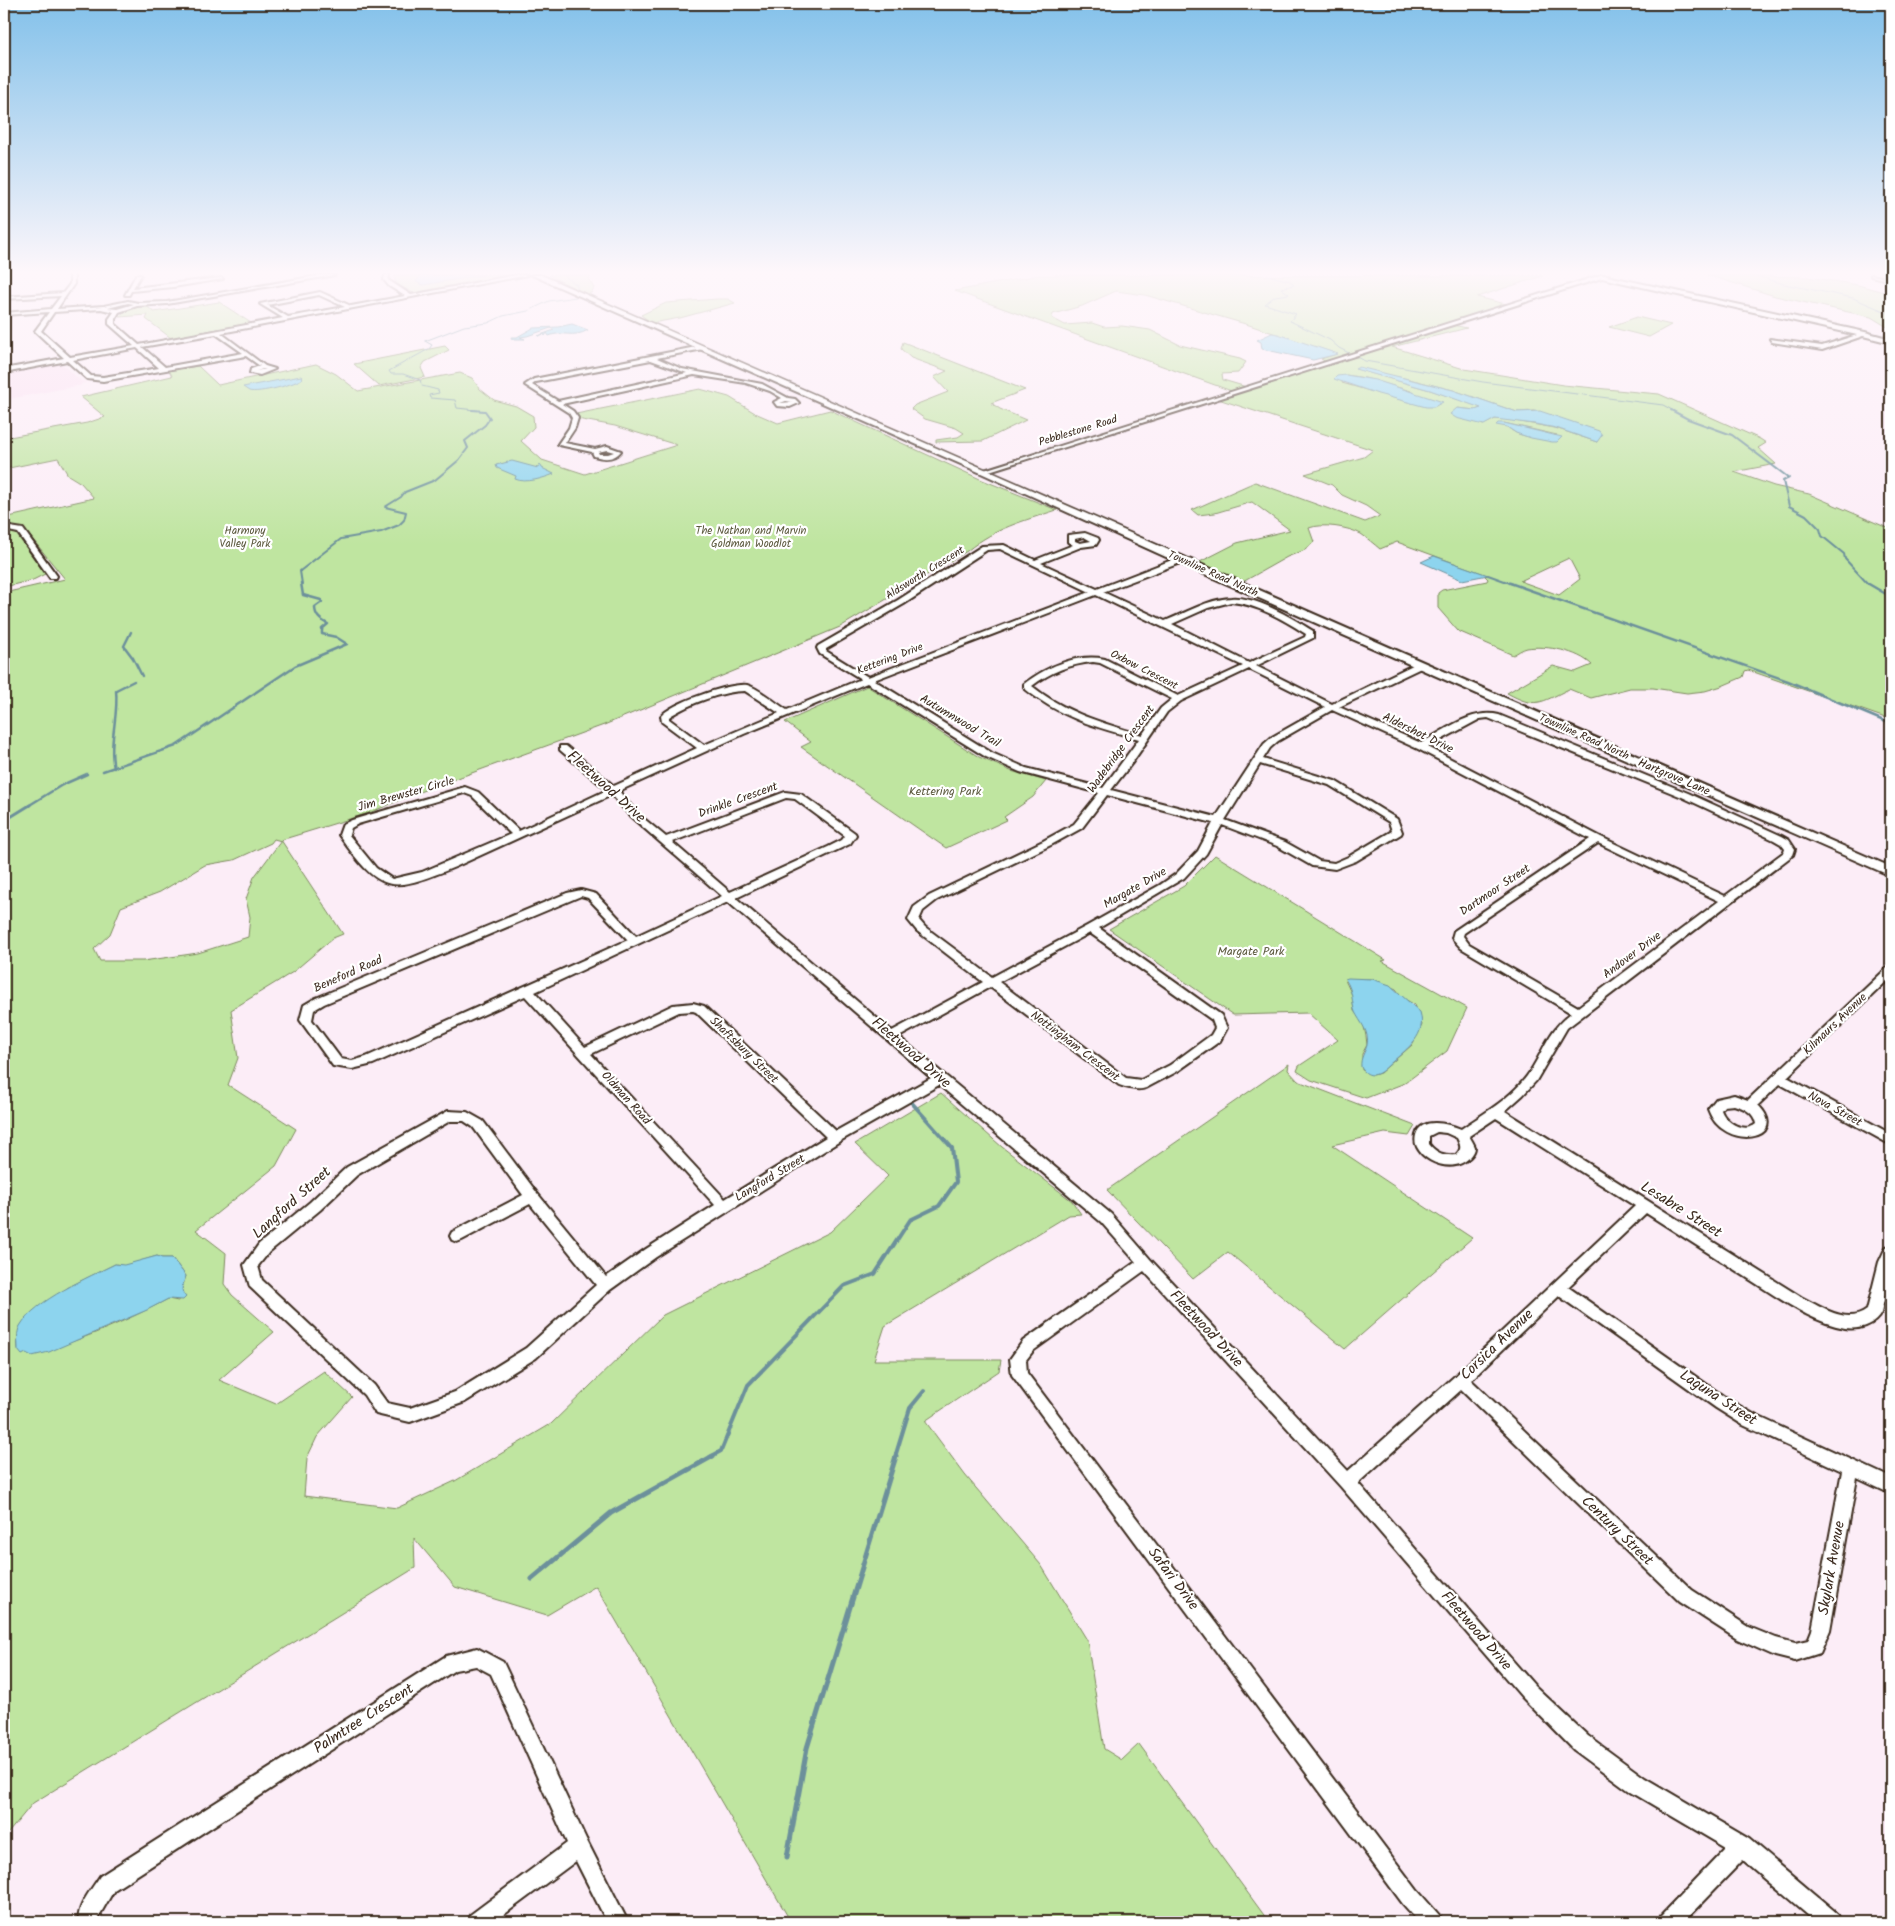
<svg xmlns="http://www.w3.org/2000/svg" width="1895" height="1926" font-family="Kalam,sans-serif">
<rect width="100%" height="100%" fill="#fcedf7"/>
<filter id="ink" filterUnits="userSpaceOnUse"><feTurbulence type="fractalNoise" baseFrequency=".02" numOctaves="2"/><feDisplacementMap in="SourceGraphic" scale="10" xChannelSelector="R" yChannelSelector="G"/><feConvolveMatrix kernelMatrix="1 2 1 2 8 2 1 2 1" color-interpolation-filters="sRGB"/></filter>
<g filter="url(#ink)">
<path fill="#fae1f2" d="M61,363l20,18 6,1 -6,2 1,1 -78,15v-26z"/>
<g fill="#bfe5a0" stroke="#7d885f" fill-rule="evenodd">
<path d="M395,275h118l-98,19 -18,-10 -2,-3z"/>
<path d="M549,275h41l-1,5 5,8 -3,5 -6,1z"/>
<path d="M1039,275l504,1 -66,21 33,8 -62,19 19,4 -75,19 72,22 99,16 96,9 101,45 6,4 -8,5 18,16 -42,8 40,14 35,8 81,35 1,191 -143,-50 -3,1 -2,6 -21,9 -17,5 -18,2 -34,-5h-23l-39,10 -22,-9c-29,14 -33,20 -62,4l46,-27 22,6 17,-7c-14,-14 -45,-20 -65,-17 -5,1 -10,5 -14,7l-55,-24 -20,-23v-15l4,-3 45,-9 1,-2 -3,-3 2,-1 -90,-33 -17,7c-6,-5 -13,-11 -19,-15 -13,-7 -39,-11 -52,-6l5,14 -9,8 -18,7 -46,26 -45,-19 41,-21 53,-13 -38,-28 -37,11 -17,2 -6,-5 63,-28 110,40 15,-6 -14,-10 -24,-11 -10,-10 -27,-11 59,-17 9,-7 -155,-51 19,-6 -282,-102zM1116,291l29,4 104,30 88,29 -16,5 5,3 -76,26 -27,-8 -1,-6 16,-1 8,-11 -6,-3 -60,-14 -30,-15 -28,-4 -18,1 -12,-4 -27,2 -13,-7 1,-4 29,-8zM1356,369l53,10 44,11 64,22 17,-1 63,31 -42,-14 -52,-9h-8l-12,6 -26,-17 18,2 7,-2 -4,-2 -48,-16zM1346,375l19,3 46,13 1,12 -70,-20zM1504,423l53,12c-19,3 -40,5 -53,-12zM1569,558l11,21 -21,16 -39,-14z"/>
<path d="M1707,275l101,2 50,8 33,9v44l-8,-2 6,-8 -18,-11 -96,-21z"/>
<path d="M717,299h11l7,4 -55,15 -28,5 -11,-8 25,-12z"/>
<path d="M219,302l32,21 -80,15 -25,-19 2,-4 -29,2c4,-6 21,-13 28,-10 3,1 5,4 7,5z"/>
<path d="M1637,317l34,8 -22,12 -40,-10z"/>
<path d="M903,342l122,48 -34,13 9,6 26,11 -43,21 -47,1v-2l22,-3 6,-4 -8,-5 -31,-9 -14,-10 4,-4 33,-13 -14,-15 13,-6 -36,-13 -10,-9z"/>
<path d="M445,346l4,4 -24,12 -4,6 4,9 -46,9 -25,-22z"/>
<path d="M316,364l20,10 22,17 102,-18 12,5 8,11 14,11 22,6 17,10 1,11 -13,14 21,19 43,14 92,-29 -62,-19 -38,-7 -1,-5 124,-25 29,8 26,16 23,10 52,-13 150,69 77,31c-34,11 -62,18 -90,41l-127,76 -236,98 -182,66 -53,22 -88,27 62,94 -10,4 -40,34 -62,38 7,48 -10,27 68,44 -20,37 -80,64 30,23 -2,31 8,11 42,37 -55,48 57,24 48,-33 28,26 -35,40 -10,21 -3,38 93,12 58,-27 96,-57 112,-109 167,-83 58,-56 -33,-32 86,-51 61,54 70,54 9,13 -12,1 -184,111 -11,34h127l-2,11 -74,50 40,54 76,90 46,75 17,109 18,11 17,-16 130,178h-478l-195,-336 -49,29 -92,-28 -41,-49 1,30 -382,235 -29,35v-1245l61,-14 -40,-49 -21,-4v-8l90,-20 -13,-15 -13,-8 -10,-17 -54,11v-31l83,-15 18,-6 -24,-20 91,-21 -3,-6 29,-4 20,19zM274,839l7,2 -27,36 -8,22 4,18 -2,20 -50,16 -55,8h-43l-6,-12 16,-15 11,-27 39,-15 45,-27 29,-5 37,-17zM157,1256l5,2h10l14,18 -8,25 -10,-2c-24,13 -128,64 -150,50l-1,-10 50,-51 48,-24 9,2z"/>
<path d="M14,531l31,43 -12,6 -29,7v-51z"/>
<path d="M867,686l112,71 32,14 35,10 -13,16 -29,20 3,3 -61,28 -145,-101 10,-5 -26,-20z"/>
<path d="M1215,855l171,105 -4,1 85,47 -20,43 -42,32 -39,15 -55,-18 -14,-9 2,-5 39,-26 -30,-27 -75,2 -124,-86 75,-43zM1365,979h7l24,10 7,9 12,7 7,20 -10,20 -32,28 -7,2 -11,-5v-16l5,-9 -1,-9 -3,-14 -9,-11 -2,-16 -7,-15z"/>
<path d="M1289,1064l-1,6 10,11 117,45 -6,10 -24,-3 -53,12 140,93 -127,111 -117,-97 -35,27 -86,-89z"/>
</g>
<g fill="#8dd4ee" stroke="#6c909b">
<path d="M421,275h62l-60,10 -7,-3z"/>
<path d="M572,324l16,6c-15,9 -26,0 -39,6l-2,-3 -2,3 -1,-2 -6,2 16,-6 -3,-2 -24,8 -7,1 5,2h-13l-1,-2h6l16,-9 25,-1z"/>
<path d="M1272,333l6,1 60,20 -25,6 -51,-11 -1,-7 -4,-2z"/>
<path d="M1359,367l94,23 64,22 23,-1 59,20 3,4 -5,7 -41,-14 -21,-4 -40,-5 -11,6 -28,-7 -6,-4 7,-6 18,2 6,-2 -51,-18 -75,-21z"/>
<path d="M1346,375l29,5 68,22 -9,5h-8l-48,-13 -44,-15 3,-3z"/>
<path d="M301,376l2,2c-6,6 -45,16 -54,13 -2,-1 -4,-3 -6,-4z"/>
<path d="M1498,423h6l58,14 -5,5h-5l-21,-4 -15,-5 -9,-6 -11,-2z"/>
<path d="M512,461l26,7 2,-4 2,4 12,6c-10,4 -28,10 -39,5l1,-3 -19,-8 -1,-3z"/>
<path d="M1434,556l54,19 -26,5 -41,-18z"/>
<path d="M1348,978l24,1 18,6 30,27c7,23 -12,36 -28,50 -5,4 -11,12 -19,13 -6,0 -10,-4 -12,-8 -1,-10 4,-14 6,-22 3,-13 -7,-23 -12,-33 -4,-10 -1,-20 -10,-33z"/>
<path d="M157,1256l5,2h10l14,18c-3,9 -7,14 0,21l-3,3 -15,-1 -21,11 -98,42 -17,4 -6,-3 -4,2 -4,-5c0,-8 -2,-17 2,-24 15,-26 69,-49 95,-62l9,1z"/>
</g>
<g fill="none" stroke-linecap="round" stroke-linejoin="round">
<g stroke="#6c909b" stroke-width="1">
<path d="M563,275l14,10v5"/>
<path d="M1267,275l23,6 4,4 -13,3 8,6 -14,2 -10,8 31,10 -6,7 40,19 9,8 12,6"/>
<path d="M1753,275l31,9 69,14 38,16"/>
<path d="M425,341l39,-15 24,-3 15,-7 25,-5 21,-10 27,-4"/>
<path d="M1356,356l9,5 118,21 180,23 11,6"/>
<path d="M421,383l-1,-3 -17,-6h-12l-2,-3 40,-22 3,-4 -7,-4"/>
<path d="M422,386l16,4 1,3 -10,2 1,3 25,2 2,8 27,3"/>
</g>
<g stroke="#6c909b" stroke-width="2">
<path d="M1671,410l17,9 44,16 57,43 -6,3 6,25 17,9 14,14 2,7 22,18 1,5 23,25"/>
<path d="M1488,575l25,9"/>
<path d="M302,584l-2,-13 41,-32 40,-7 18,-7 5,-5 2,-8 -21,-5 16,-10 4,-5 30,-12 24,-20 9,-12 -3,-7 20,-16 5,-7 -5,-7 -13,-1"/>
</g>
<g stroke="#6c909b" stroke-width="2.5">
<path d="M1510,583l278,98 103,43"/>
<path d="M1867,583l24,14"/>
<path d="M131,632l-7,14 9,12 9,18"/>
<path d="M114,768c-6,-25 5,-52 2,-78l18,-9"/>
<path d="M103,771l73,-25 119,-80 52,-22 -11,-7 -14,-3v-5l6,-5c-8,-4 -13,-8 -13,-17l7,-5 -1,-2 -18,-5 -2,-12"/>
<path d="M28,806l34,-21 25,-11"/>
</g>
<path stroke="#6c909b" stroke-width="3" d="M4,821l26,-16"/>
<g stroke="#6c909b" stroke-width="4">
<path d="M710,1457l11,-6 27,-66 96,-99 31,-12 35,-54 29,-14 17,-24 -4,-34 -40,-45"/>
<path d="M895,1457l15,-49 14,-17"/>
</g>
<g stroke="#6c909b" stroke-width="5">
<path d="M532,1579l79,-66 102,-57"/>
<path d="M787,1857l20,-109 89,-292"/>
</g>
<defs>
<g id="minor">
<path d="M70,275h4v9l-17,25 47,-3 24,-5 10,2 29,-1 155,-27h13l-168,29 -30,2 -18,6 -4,7v5l24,21 144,-27 -23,-14 60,-12 31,14 54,-10 -16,-10 -5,-6 1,-5h4l-1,5 23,15 105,-20h12l-307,58 44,33 10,3 -15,6 -10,-2 1,-4 9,-3 -14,-10 -143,25 -16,-2 -20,-18 -63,12v-4l60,-11 -29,-27 14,-19 -45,3v-2l47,-4 10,-13 -57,3v-2l59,-4 7,-9zM319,295l26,12 -57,10 -21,-12zM128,303l6,1 -17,5 -9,-1zM101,309l13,3 -5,7v5l25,22 -64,11 -29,-26 13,-19zM216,334l27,19 -78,14 -23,-20zM137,348l22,20 -56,9 -12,-1 -18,-16zM263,369h3l-10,2z"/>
<path d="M136,275h5l-8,13 88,-10 2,1 -50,8 -42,4 -2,4h-4z"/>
<path d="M1601,275h8l-2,1 258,56 26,7v4l-28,-7 -41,14 -50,-8 -2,-3 52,7 35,-11 -255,-57 -616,194 -5,-1z"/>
<path d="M1871,275l20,4v2l-20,-5z"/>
<path d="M701,346l2,3 -46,9 25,11 80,15 26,14 7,1 4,4 -9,4 -13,-1 -3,-4 8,-4 -12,-7 -24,-8 -52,-8 -132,29 11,7 5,7 -3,10 -10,15 30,6 12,-3 14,5c-7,9 -17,8 -27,5l-2,-4 -33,-7 -1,-1 11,-16 3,-10 -3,-5 -44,-28 9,-6zM651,360l36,13 -129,28 -26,-16 4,-3zM786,401l6,1 -12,1zM607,450l7,2 -6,2h-9l-1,-2z"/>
<path d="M4,526l19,3 34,47 -1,2h-6l-32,-45 -14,-3z"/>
<path d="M1085,533l13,5 1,2 -3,5 -15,2 -40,16 56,26 80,-31h6v4l-80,30 62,29c21,-8 43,-22 66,-23 25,-2 61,20 82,33v7l-57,28 76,38 85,-41h6v4l-84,40 82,36c23,-12 51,-35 78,-28l189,78 94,43 7,4 6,9 -2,6 -226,173 -31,53 -13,14 -18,16 296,186c19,9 46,29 66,13l12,-48 7,-15 5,-2v25l-10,43c-6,13 -23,17 -36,15 -35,-6 -67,-31 -96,-49 -34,-22 -69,-44 -103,-66l-78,74 158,111 29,17 136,63v16l-34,-16 -27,152 -10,23 -25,8 -20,-5 -38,-17 -57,-37 -219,-212 -103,93 176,202 54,51 57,42 104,61 90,76 3,7h-26l-73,-62 -60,62h-24l3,-7 64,-67 -95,-56 -57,-42 -52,-53 -181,-210 -197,-216 -111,80 -7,9 1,13 390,517 22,25 3,7h-23l-16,-18 -391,-529 -2,-16 13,-18 113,-79 -35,-40 -162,-137 -99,56 -184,116 -46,33 -74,68 -71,44 -55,20 -34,-8 -12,-19 -114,-108 -6,-22 15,-21 51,-42 37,-35 101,-56 19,1 16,9 54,72 69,84 40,-28 69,-44 -190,-209 -152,68 -21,5 -19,-3 -33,-46 4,-15 12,-7 251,-105 14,-3 15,4 40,42 86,-40 -92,-80 -18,-21 -157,72c-66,27 -74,27 -116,-32l4,-11 9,-4 113,-33 13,5 41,39 88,-41 -47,-40v-4h6l48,40 83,-38 -35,-26 -1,-6c11,-13 68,-33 86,-31 10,2 30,19 40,25l74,-31 -41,-25 -3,-6 1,-2 80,-46 84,-54 22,-1 31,15 38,-15 -5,-3v-7zM1084,537l7,4 -11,2 -5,-2v-2zM1000,549l90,43 -222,85 -42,-26v-2l78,-45 83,-54zM1096,595l147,71 -65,30 -73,-37c-28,-6 -59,8 -81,25v4c36,30 72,39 115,51l-36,49 -77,-20 -34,-15 -118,-73zM1231,602c26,2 53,18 75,32l-1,3 -56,26 -77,-39 36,-16zM1093,662l7,1 72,36 -11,9 -19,27c-39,-12 -77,-22 -110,-49 18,-14 39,-22 61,-24zM1249,669l76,38 -53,30 -8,7 -48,73 -105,-27 21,-27 35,-51 14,-11zM867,683l119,74 34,15 79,21 -25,31 -31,17 -114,55 -15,11 -6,13 9,11 66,51 -91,49 -156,-133 114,-54 6,-9 -1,-2 -54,-39 -16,-2 -119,45 -30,-25 -17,-21 125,-57zM745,691l34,22 -75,32 -35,-26v-2c19,-13 54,-26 76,-26zM1332,710l86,39 172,90 -136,92 -2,7 9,10 110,65c-24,18 -28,41 -44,63 -17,23 -43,37 -66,53 -12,-5 -40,-13 -45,6 -1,4 -1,8 1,12 9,18 39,26 53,10 2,-2 5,-6 5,-10 -1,-3 -4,-8 -6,-11l27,-18 139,88 -179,169 -108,96 -198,-212 -39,-45 -212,-177 91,-50 129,98c8,3 19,6 27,3l32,-17 42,-30 7,-13 -6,-13 -122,-87 85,-50 22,-24 16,-29 55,21 35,20 23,3 21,-8 45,-27 1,-2 -5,-13 -62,-38 -72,-22 7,-11 8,-7zM1488,718l194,79 92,43 7,4 4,5 -1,3 -59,44 -124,-59 -173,-90 52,-28zM1260,764l69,21 60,37 3,9 -44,26 -14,6 -15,-2 -34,-19 -60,-22zM464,793l8,3 39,38 -89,38 -30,7 -16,-11 -27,-33 2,-7 7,-4zM1107,795l106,28 -15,28 -22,23 -16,11 -73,41 -95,51 -67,-50 -6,-7 4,-9 14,-11 114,-55 31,-17zM786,798l9,1 50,37 -3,4 -14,7 -98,45 -58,-50zM1598,843l121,58 -141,106 -109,-63 -6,-8 1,-3zM581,896l7,2 40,42 -262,117 -14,4 -11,-2 -29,-39 2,-10 10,-6zM728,902l203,176 -95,53 -132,-125 -11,-3 -20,2 -88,42 -50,-55zM1090,933l122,87 3,8 -4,7 -41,30 -29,15 -15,-2 -127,-96zM693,1011l3,1 130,125 -101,62 -134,-145 88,-42zM450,1121h14l9,6 50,68 -71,37 -2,4 2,4 5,2 5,-2 68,-36 66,81 -70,63 -71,44 -45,16 -23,-5 -13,-18 -112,-105 -4,-14 11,-14 51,-42 37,-35zM1437,1132l9,1 11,5c4,8 5,11 -1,17 -12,1 -20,-2 -27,-11v-8zM1559,1296l157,112 27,17 99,46 -30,159 -4,10 -13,3 -19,-5 -27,-11 -57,-37 -221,-210z"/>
<path d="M1891,967v10l-104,100 104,57v11l-111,-61 -22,21c35,35 -35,48 -50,4l8,-10 18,-4 14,5 139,-132zM1734,1105c10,3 20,7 22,19 -12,10 -31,-2 -35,-14l3,-4z"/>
<path d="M477,1648l26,14 83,177 42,83h-21l-31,-61 -82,61h-27l3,-7 97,-72 -76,-169 -15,-8 -21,4 -341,220 -16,28 1,4h-20c-3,-15 13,-33 21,-46l346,-220z"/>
</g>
<path id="major" d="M532,275h9c451,196 900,396 1350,592v9l-714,-314 -196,-89z"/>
</defs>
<use href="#minor" stroke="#3b2a1e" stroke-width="4"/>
<use href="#major" stroke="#3b2a1e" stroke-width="4"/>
<use href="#minor" fill="#fff" fill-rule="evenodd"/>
<use href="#major" fill="#fff" fill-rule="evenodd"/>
</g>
</g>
<linearGradient id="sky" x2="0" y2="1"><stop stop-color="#83c1ea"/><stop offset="0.5" stop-color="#fef7fb"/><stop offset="1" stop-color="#fef7fb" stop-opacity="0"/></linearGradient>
<rect width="1895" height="545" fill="url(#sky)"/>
<g text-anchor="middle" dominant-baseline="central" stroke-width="4.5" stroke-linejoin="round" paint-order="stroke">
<g font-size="11" fill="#3b2a1e" stroke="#fff">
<text transform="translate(1078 431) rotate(-17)">Pebblestone Road</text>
<text transform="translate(925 573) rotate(-32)">Aldsworth Crescent</text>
<text transform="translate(1213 574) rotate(24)">Townline Road North</text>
<text transform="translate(890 659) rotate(-21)">Kettering Drive</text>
<text transform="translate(1144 670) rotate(27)">Oxbow Crescent</text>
<text transform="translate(1584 737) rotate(24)">Townline Road North</text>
</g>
<g font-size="11" fill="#5c593e" stroke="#fff">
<text x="245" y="531">Harmony<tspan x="245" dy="13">Valley Park</tspan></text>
<text x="751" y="531">The Nathan and Marvin<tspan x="751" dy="13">Goldman Woodlot</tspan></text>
</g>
<g font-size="12" fill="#3b2a1e" stroke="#fff">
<text transform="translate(960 721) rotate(31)">Autumnwood Trail</text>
<text transform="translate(1418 733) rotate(26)">Aldershot Drive</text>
<text transform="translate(1121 749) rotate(-54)">Wadebridge Crescent</text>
<text transform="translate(1674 777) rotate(23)">Hartgrove Lane</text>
<text transform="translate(406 794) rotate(-16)">Jim Brewster Circle</text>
<text transform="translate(738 800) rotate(-20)">Drinkle Crescent</text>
<text transform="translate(1135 888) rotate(-30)">Margate Drive</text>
<text transform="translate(1495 890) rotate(-34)">Dartmoor Street</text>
<text transform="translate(1632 955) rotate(-37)">Andover Drive</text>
<text transform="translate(348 974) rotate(-24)">Beneford Road</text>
<text transform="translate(1835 1024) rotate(-44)">Kilmaurs Avenue</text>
<text transform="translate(1075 1046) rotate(37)">Nottingham Crescent</text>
<text transform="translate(744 1050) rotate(44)">Shaftsbury Street</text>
<text transform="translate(626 1098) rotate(48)">Oldman Road</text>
<text transform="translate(1835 1109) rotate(29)">Nova Street</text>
<text transform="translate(770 1178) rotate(-31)">Langford Street</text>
</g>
<g font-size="12" fill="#5c593e" stroke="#fff">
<text x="945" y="791">Kettering Park</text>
<text x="1251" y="951">Margate Park</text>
</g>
<g font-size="15" fill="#3b2a1e" stroke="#fff">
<text transform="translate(606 787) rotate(42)">Fleetwood Drive</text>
<text transform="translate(911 1053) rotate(41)">Fleetwood Drive</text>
<text transform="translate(292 1203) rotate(-42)">Langford Street</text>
<text transform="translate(1681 1210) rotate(32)">Lesabre Street</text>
<text transform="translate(1206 1329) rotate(47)">Fleetwood Drive</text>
<text transform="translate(1497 1345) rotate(-44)">Corsica Avenue</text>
<text transform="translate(1718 1398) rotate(33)">Laguna Street</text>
<text transform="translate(1617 1531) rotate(44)">Century Street</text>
<text transform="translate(1832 1568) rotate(-80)">Skylark Avenue</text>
<text transform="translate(1173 1579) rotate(53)">Safari Drive</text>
<text transform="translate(1476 1631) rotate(49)">Fleetwood Drive</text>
<text transform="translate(364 1719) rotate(-33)">Palmtree Crescent</text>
</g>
</g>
<rect width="1895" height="1926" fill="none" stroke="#fff" stroke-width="20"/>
<rect x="10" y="10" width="1875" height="1906" fill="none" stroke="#3b2a1e" stroke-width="2" filter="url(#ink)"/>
</svg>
